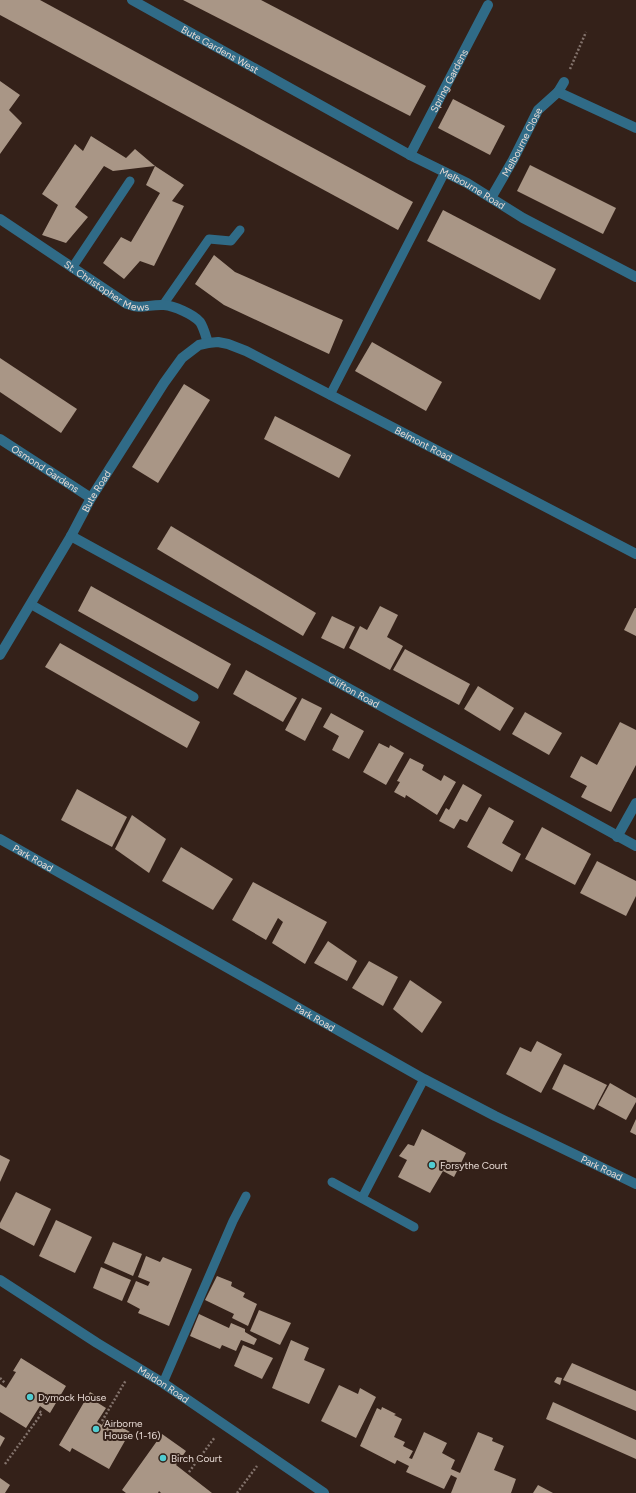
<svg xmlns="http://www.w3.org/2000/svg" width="636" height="1493" font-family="Figtree,sans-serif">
<rect width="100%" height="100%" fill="#342119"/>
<g fill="#a99686">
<path d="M0,0h40l373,202 -15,28 -398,-215z"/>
<path d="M183,0h78l165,86 -16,30z"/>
<path d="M0,81l20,14 -11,15 13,13 -22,31z"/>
<path d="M453,99l52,27 -15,29 -52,-27z"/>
<path d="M91,136l35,22 9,-9 20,17 -42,5 -9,-5 -29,41 13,10 -22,26 -24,-8 16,-30 -16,-11 33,-50 8,7z"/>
<path d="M530,165l86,43 -13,26 -86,-43z"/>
<path d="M155,166l29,19 -12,16 12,5 -30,60 -14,-5 -16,18 -21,-16 18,-26 10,5 29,-49 -14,-8z"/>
<path d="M443,210l113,59 -16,31 -113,-59z"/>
<path d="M214,255l21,17 108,48 -14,34 -105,-49 -29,-21z"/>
<path d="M372,342l70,40 -16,29 -71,-40z"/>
<path d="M0,358l77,51 -16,24 -61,-41z"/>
<path d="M184,384l26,16 -52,83 -26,-16z"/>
<path d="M275,416l76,39 -12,23 -75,-39z"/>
<path d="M171,526l145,87 -13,23 -146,-87z"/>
<path d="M91,586l140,78 -13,25 -140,-78z"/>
<path d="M380,606l18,9 -11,22 16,9 -13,24 -41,-22 11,-22 7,4z"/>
<path d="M635,608h1v28l-12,-6z"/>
<path d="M332,616l23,11 -11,22 -23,-11z"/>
<path d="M60,643l140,79 -13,26 -142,-81z"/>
<path d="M405,649l65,35 -11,21 -66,-35z"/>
<path d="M246,670l51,28 -14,24 -50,-28z"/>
<path d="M478,686l36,22 -14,23 -36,-22z"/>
<path d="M302,698l20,10 -17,33 -20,-11z"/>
<path d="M525,712l37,21 -13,22 -37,-21z"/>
<path d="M331,713l33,18 -15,28 -17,-9 7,-14 -16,-9z"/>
<path d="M620,722l16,8v35l-25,47 -30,-15 6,-11 -17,-9 11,-21 16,9z"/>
<path d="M379,743l10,5 1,-3 14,8 -18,32 -23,-13z"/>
<path d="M410,758l14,7 -2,5 19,11 3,-6 12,7 -19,33 -31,-20 -1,3 -11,-6 6,-10 -3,-1z"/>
<path d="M463,784l19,11 -15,27 -7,-3 -6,10 -15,-8 7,-13 3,2z"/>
<path d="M77,789l50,28 -15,30 -51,-27z"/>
<path d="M489,807l25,14 -12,22 19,11 -9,18 -45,-25z"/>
<path d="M132,815l34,24 -17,34 -34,-24z"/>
<path d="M542,827l49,27 -16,31 -50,-26z"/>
<path d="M181,847l52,32 -20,31 -51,-29z"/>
<path d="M597,861l39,20v15l-10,20 -46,-23z"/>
<path d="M253,882l74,40 -22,42 -33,-21 11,-21 -5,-4 -12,22 -34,-20z"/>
<path d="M328,941l29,20 -10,20 -33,-18z"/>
<path d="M369,961l29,16 -15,29 -31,-18z"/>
<path d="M410,980l32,22 -20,31 -29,-24z"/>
<path d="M537,1041l25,13 -21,39 -35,-19 14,-27 11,5z"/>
<path d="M564,1064l43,21 -13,25 -42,-21z"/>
<path d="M610,1083l26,15v4l-10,18 -28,-15z"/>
<path d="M636,1119v16l-6,-3z"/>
<path d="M422,1129l44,24 -12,24 -11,-6 -13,22 -32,-16 9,-17 -8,-4 9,-12 6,2z"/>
<path d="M0,1155l10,5 -10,22z"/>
<path d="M16,1192l35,17 -17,37 -34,-18v-5z"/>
<path d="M56,1220l36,17 -17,36 -36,-17z"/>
<path d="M113,1242l29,12 -9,22 -29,-13z"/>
<path d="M146,1256l14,6 3,-5 29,12 -23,57 -31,-13 2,-4 -13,-7 9,-21 12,5 2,-4 -12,-5z"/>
<path d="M101,1267l30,13 -9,21 -29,-13z"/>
<path d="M217,1276l15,6 -1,4 14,7 -2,4 14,7 -9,22 -16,-8 2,-4 -29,-14z"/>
<path d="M259,1310l32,13 -11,22 -30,-14z"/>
<path d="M199,1314l30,14 2,-5 14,6v3l12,7 -3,6 -13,-5 -5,11 -14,-6 -2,4 -30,-13z"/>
<path d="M291,1340l18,8 -5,12 21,9 -16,35 -37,-16z"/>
<path d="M243,1345l30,13 -11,21 -28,-13z"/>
<path d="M21,1358l45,28 -16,27 -10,-7 -14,22 -26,-16v-28l6,4 10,-16 -3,-1z"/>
<path d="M572,1363l64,28v20l-73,-31z"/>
<path d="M557,1377l5,1 -2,7 -6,-3z"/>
<path d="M339,1385l19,9 2,-6 16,9 -20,41 -35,-17z"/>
<path d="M90,1392l10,6 -2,5 8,5 -9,14 5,3 4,-7 24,14 -21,37 -37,-21 -2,4 -11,-7z"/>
<path d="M553,1402l83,38v19l-90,-40z"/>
<path d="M382,1407l14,7 -2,1 8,4 -8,18 11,5 -2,4 10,5 -4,7 3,1 12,-27 23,11 -5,10 13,7 -4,9 9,4 18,-41 15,6 -1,3 12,5 -10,24 22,9 -5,14h-60l6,-15 -6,-3 -7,14 -38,-17 3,-6 -12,-6 -2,4 -35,-18 17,-38 4,2z"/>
<path d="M162,1434l24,17 -10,14 36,28h-51l-2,-2 -1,2h-32l-4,-3z"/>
<path d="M0,1435l5,3 -5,9z"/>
<path d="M0,1478l10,7 -5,8h-5z"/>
<path d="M538,1485l15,8h-20z"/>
</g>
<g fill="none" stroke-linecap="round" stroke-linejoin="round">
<g stroke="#83736c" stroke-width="2.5" stroke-dasharray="2 2" stroke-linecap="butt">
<path d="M570,69l16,-37"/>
<path d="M0,1378l5,5"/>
<path d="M102,1421l24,-41"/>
<path d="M5,1464l37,-51 -3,-2"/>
<path d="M189,1472l26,-35"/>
<path d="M237,1493l20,-27"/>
</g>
<g stroke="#306b87" stroke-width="9">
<path d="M72,268l58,-87"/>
<path d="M163,305l46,-66 22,2 9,-11"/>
<path d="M330,395l115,-223"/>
<path d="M32,605l162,92"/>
<path d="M332,1182l82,45"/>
<path d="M362,1198l62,-119"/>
<path d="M163,1383l70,-162 13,-25"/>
</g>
<g stroke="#306b87" stroke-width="10">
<path id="s1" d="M132,0l278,155 57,28 56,35 113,59"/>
<path d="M558,92l6,-10"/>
<path id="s2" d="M410,155l78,-150"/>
<path id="s3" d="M491,198l22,-38 25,-50 20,-18 78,36"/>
<path id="s4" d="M0,219l127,85c14,6 22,0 37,1 10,1 29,9 36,17 4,6 6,15 8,21"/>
<path id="s5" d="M0,439l91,59"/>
<path id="s6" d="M71,536l565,310"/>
<path id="s7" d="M0,655l71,-119 20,-38 73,-115 18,-25 17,-13 9,-2 10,-1 10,2 18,7 390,203"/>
<path d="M617,837l19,-34"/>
<path id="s8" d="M0,839l424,240 71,37 141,68"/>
<path id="s9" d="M0,1280l97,63 66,40 161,110"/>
</g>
</g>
<g fill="#51ccd1" stroke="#342119" stroke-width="1.5">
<circle cx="432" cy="1165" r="4"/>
<circle cx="30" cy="1397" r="4"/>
<circle cx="96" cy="1429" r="4"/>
<circle cx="163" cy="1458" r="4"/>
</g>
<g text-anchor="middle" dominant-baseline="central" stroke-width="4" stroke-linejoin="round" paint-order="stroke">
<g font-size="10" fill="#e7dad4" stroke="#342119">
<text stroke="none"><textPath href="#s1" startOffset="101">Bute Gardens West</textPath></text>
<text stroke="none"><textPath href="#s2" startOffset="84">Spring Gardens</textPath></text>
<text stroke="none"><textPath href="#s3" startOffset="64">Melbourne Close</textPath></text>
<text stroke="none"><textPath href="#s1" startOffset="389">Melbourne Road</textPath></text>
<text stroke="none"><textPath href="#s4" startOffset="127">St. Christopher Mews</textPath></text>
<text stroke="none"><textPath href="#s7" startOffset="619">Belmont Road</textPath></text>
<text stroke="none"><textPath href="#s5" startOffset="54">Osmond Gardens</textPath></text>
<text stroke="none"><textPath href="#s7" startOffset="190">Bute Road</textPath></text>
<text stroke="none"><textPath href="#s6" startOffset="323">Clifton Road</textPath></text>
<text stroke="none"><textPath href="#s8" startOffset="38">Park Road</textPath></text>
<text stroke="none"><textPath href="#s8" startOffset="362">Park Road</textPath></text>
<text stroke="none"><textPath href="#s8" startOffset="686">Park Road</textPath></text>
<text stroke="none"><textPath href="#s9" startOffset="194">Maldon Road</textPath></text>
</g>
<g font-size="10" fill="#e7dad4" stroke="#342119" text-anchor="start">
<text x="440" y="1165">Forsythe Court</text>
<text x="38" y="1397">Dymock House</text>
<text x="104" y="1423">Airborne<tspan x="104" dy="12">House (1-16)</tspan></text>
<text x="171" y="1458">Birch Court</text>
</g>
</g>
</svg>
